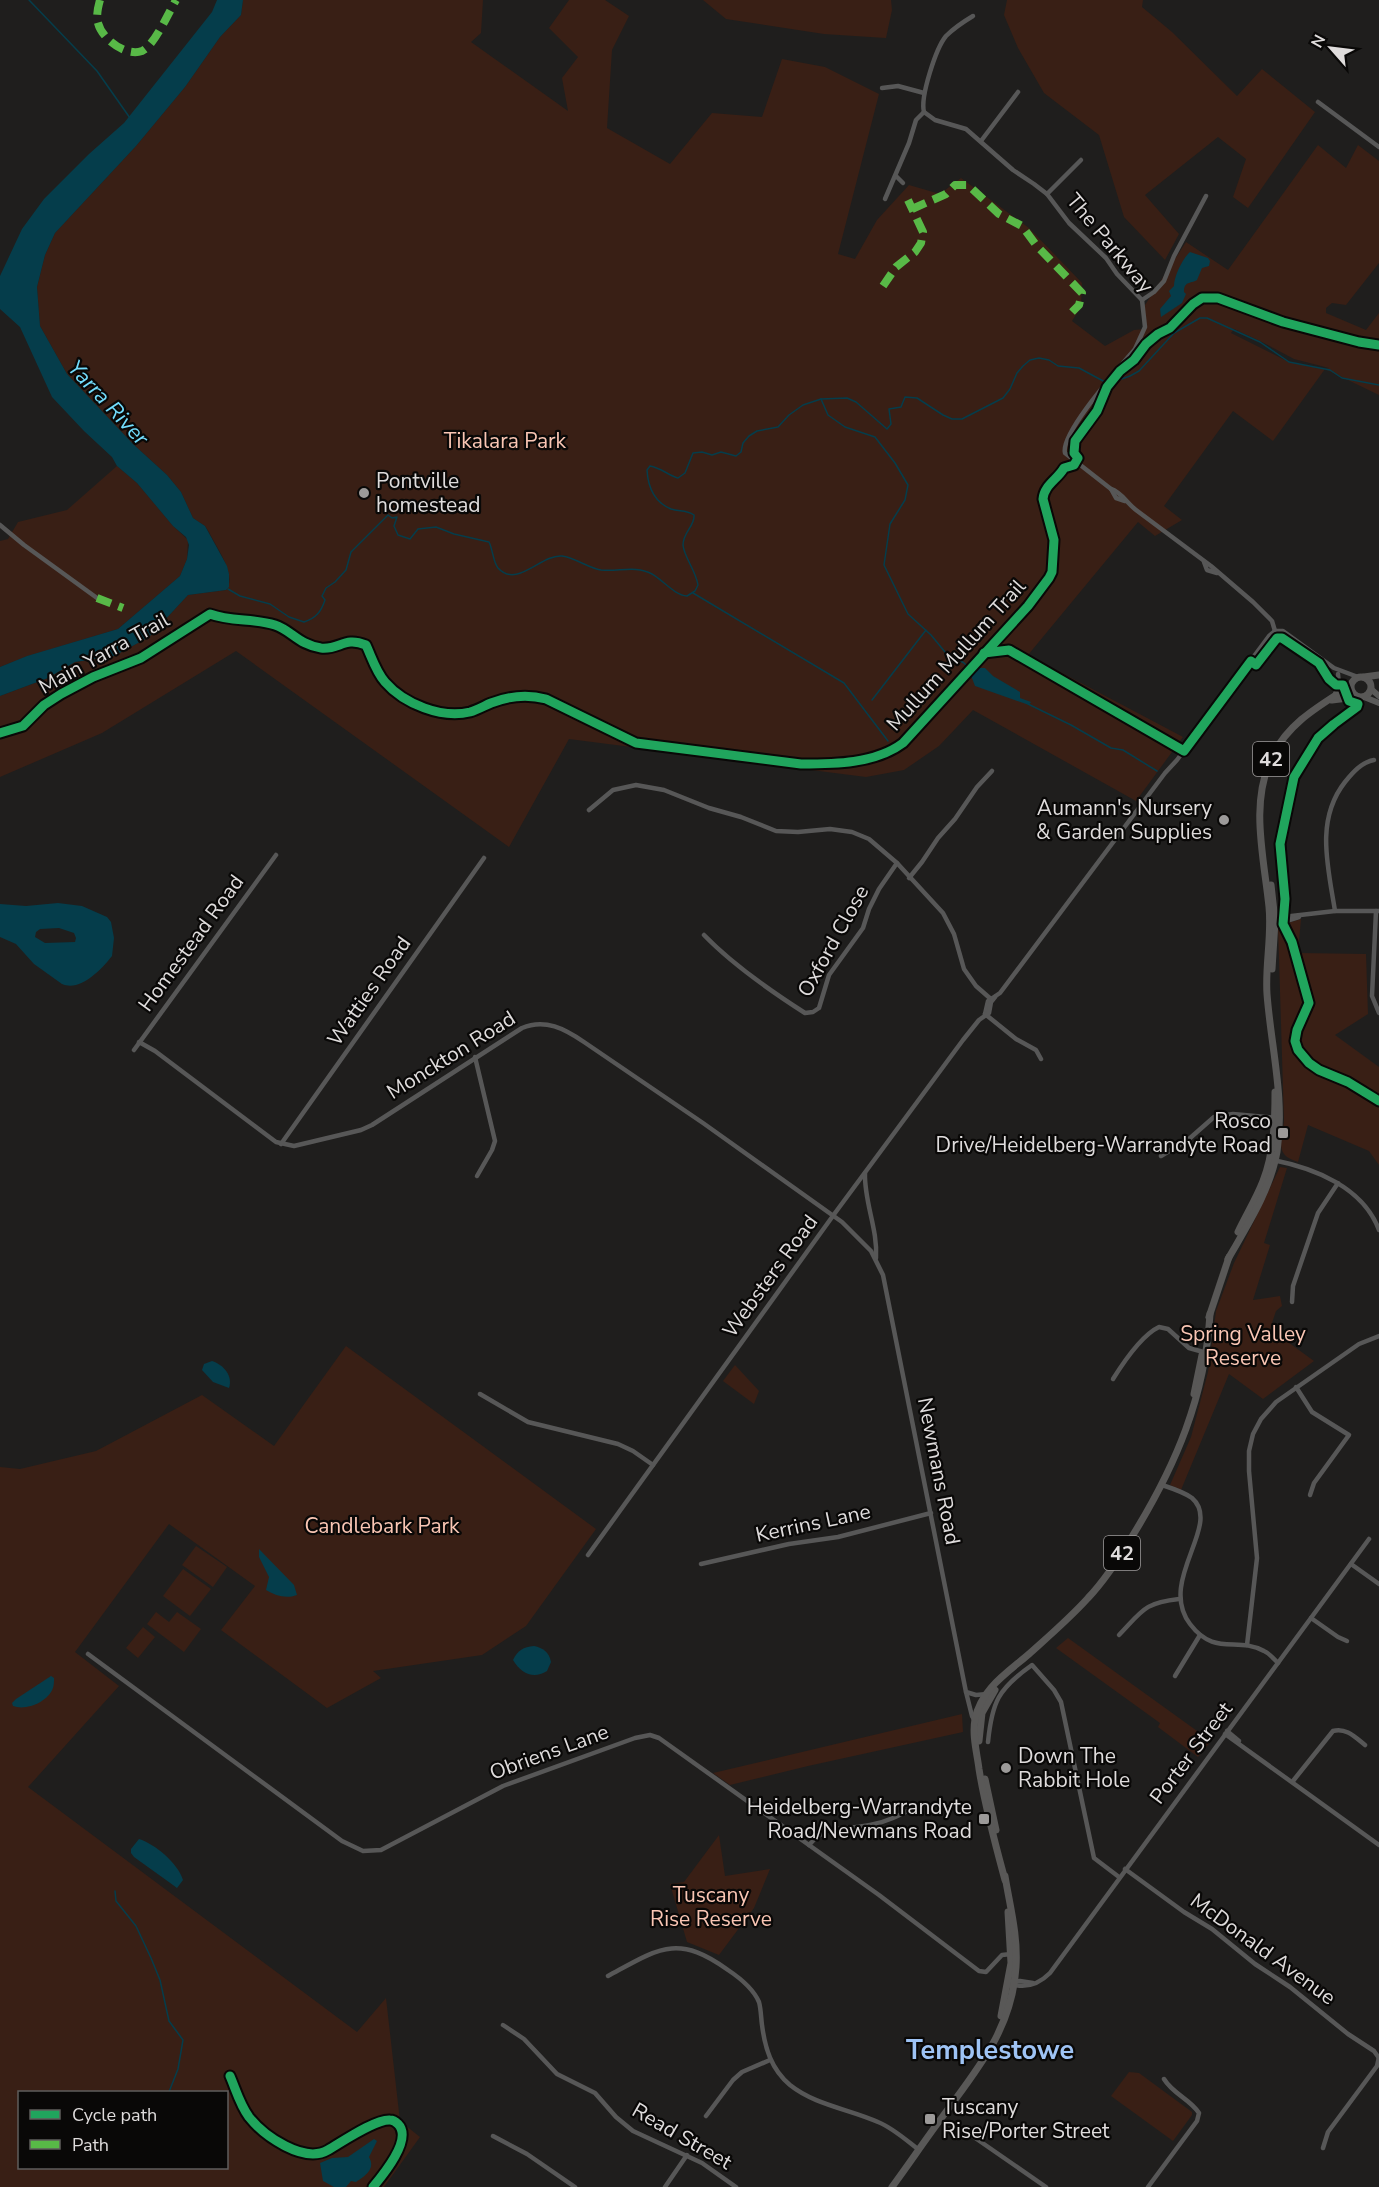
<svg xmlns="http://www.w3.org/2000/svg" width="1379" height="2187" font-family="'Nunito Sans',sans-serif">
<rect width="100%" height="100%" fill="#1f1e1d"/>
<g fill="#391f15" fill-rule="evenodd">
<path d="M243,0h240l-2,33 -10,9 97,69 -6,-33 16,-21 -29,-29 20,-28h36l24,16 -17,34 -5,78 63,36 42,-51 50,4 20,-58 43,8 54,27 -41,160 17,5 22,-39 32,-35 31,9 21,-16 68,50 53,55 -1,24 -9,14 33,25 29,-16 11,-1v-24l41,-63 42,28 90,-125 28,23 12,-23 21,16v102l-33,42 -14,-2 -6,5v5l40,17 13,-17v82l-54,-26 -52,72 -40,-30 -69,95 18,14 -27,16 -17,-14 -110,133 155,82 -47,64 -163,-91 -34,36 -35,24 -38,7 -297,-38 -60,108 -273,-196 -134,82 -102,44v-81l48,-18 27,-16 39,-6 35,-19 39,-42 38,-5c12,-14 -10,-43 -17,-58l-4,-6 -12,-8 -12,-26 -14,-17 -34,-31 -66,-70 -27,-48 -3,-39 8,-32 10,-22 81,-87 49,-59 35,-50 21,-22zM1234,329l32,15 28,15 35,9 -4,1 -36,-7 -58,-29z"/>
<path d="M703,0h188l1,10 -6,28 -62,-4 -98,-15z"/>
<path d="M1007,0h136l-1,7 30,25 65,64 25,-27 53,43 -67,96 -15,-11 13,-38 -28,-22 -73,58 34,39 -14,26 -41,-43 -25,-82 -55,-42 -26,-45 -14,-33z"/>
<path d="M117,466l20,17 36,43 15,14 -1,19 -7,17 -62,53 -90,27 -28,11v-126l8,-2 10,-17 49,-12z"/>
<path d="M1301,919l-3,34 68,1 2,60 -33,21 44,32v98l-10,-14 -61,-26 -10,37c-24,-7 -16,-20 -14,-41l-6,-195z"/>
<path d="M1280,1167l7,1 -23,75 6,2 -17,55 27,-4 2,10 -6,5 -6,18 44,32 -51,38 -34,-25 -48,116 -11,-5 21,-48 17,-65 8,-61 18,-48z"/>
<path d="M346,1346l250,183 -70,97 -44,29 -109,16 8,7 -54,30 -106,-78 34,-44 -86,-62 -94,128 44,34 -91,101 329,245 29,-34 14,123 20,16 -36,50h-384v-720l20,2 76,-18 106,-56 72,51zM20,2092h206v76h-206z"/>
<path d="M735,1365l24,26 -5,13 -31,-23z"/>
<path d="M196,1546l31,21 -14,20 -31,-22z"/>
<path d="M183,1569l28,20 -21,27 -27,-20z"/>
<path d="M156,1612l13,10 8,-10 24,17 -17,23 -37,-28z"/>
<path d="M143,1627l12,10 -17,21 -12,-10z"/>
<path d="M1068,1638l143,103 -13,16 -40,-30 2,-4 -104,-75z"/>
<path d="M962,1714l1,18 -155,34 -78,19 -17,-12z"/>
<path d="M719,1835l6,41 45,-7 -16,39 -35,47 -32,-13 -17,-58 14,-2z"/>
<path d="M1129,2072l10,1 53,39v3l-19,26 -62,-45z"/>
</g>
<g fill="#053d4b" fill-rule="evenodd">
<path d="M217,0h26l-2,15 -21,22 -35,50 -49,59 -81,87 -10,22 -8,32 3,39 27,48 66,70 34,31 14,17 12,26 12,8 22,40 2,8v13l-3,3 -38,5 -39,42 -35,19 -39,6 -27,16 -48,18v-29l27,-11 91,-27 62,-53 7,-17 2,-14 -3,-8 -13,-11 -36,-43 -20,-17 -5,-9 -28,-26 -32,-34 -32,-70 -20,-18v-33l22,-47 22,-30 45,-45 35,-31 88,-111z"/>
<path d="M1190,252l18,6 2,3 -1,5 -7,2 -5,12c-7,4 -13,1 -13,12l2,2 -4,9 -21,14 -1,-8 11,-13 -2,-5 5,-5c0,-10 9,-28 16,-34z"/>
<path d="M973,668h12l8,8 27,16v6l11,4 -2,3 -54,-19 -5,-13z"/>
<path d="M58,903l24,3 25,11 4,5 3,16 -2,18c-11,14 -32,36 -50,28l-28,-20 -18,-20 -16,-7v-33l26,2zM59,928l15,5 2,5 -1,4 -30,1 -10,-6 1,-5 4,-3z"/>
<path d="M212,1361c12,4 21,15 17,27l-16,-6 -11,-12 2,-6z"/>
<path d="M259,1549l35,36 3,10c-11,4 -21,1 -31,-5l3,-13 -10,-20z"/>
<path d="M534,1646c9,2 15,6 17,16l-4,9c-14,9 -26,2 -34,-11 5,-10 10,-13 21,-14z"/>
<path d="M51,1676l3,2c0,3 0,7 -1,10 -5,14 -27,23 -40,18l-1,-3 4,-4z"/>
<path d="M139,1839c16,5 39,24 44,41l-6,8 -4,-3 -39,-28 -3,-4v-4z"/>
<path d="M374,2139l3,2 -8,16c7,12 -4,19 -13,25l-5,-1 -5,6h-12l-11,-6 -3,-18 12,-5 16,-1z"/>
</g>
<g fill="none" stroke-linecap="round" stroke-linejoin="round">
<g stroke="#053d4b" stroke-width="1.5">
<path d="M29,0l68,71 33,47"/>
<path d="M1110,383l20,-7 9,-5 35,-38 26,-15h7l53,24 29,20 41,8 12,8 37,7"/>
<path d="M821,399l7,16 17,12 30,10 20,26 13,22 -3,15 -15,24 -6,41 24,49 23,21 14,17 19,11 8,8"/>
<path d="M228,589l12,7 30,8 19,13 15,5c12,-4 17,-10 21,-22l-3,-4 4,-8 9,-6 11,-12 5,-18 37,-37 4,3 5,-1 -3,9 4,9 12,4 8,-10 18,-2 18,7 35,8c4,8 4,20 9,26 19,21 43,-14 64,-12 14,2 26,12 39,14 18,2 34,-5 51,4 11,6 22,21 35,22l8,-5 3,-6c-2,-14 -14,-28 -15,-40 0,-13 12,-19 11,-30 -9,-6 -14,-3 -23,-6 -17,-7 -23,-21 -24,-39l3,-4c11,2 18,9 28,12l7,-5 8,-20 9,-1 10,3 9,-3 15,4 5,-4 2,-9 6,-7 8,-5 21,-4 11,-12 14,-10 18,-6 26,-1 9,4 31,27 4,-5 -2,-15 12,-2 4,-10 12,1 26,17 9,4h10l41,-21 7,-9 7,-16 6,-7 7,-6 9,-2 10,2 9,6 21,2 26,14"/>
<path d="M693,593l151,90 44,58"/>
<path d="M872,700l54,-70"/>
<path d="M1028,704l43,21 40,23 12,2 34,21"/>
<path d="M115,1891l1,10 20,25 15,32 9,22 9,41 14,19 -5,29 -9,23"/>
</g>
<g stroke="#575757" stroke-width="4.5">
<path d="M882,88l16,-2 26,7"/>
<path d="M1318,102l61,45"/>
<path d="M924,112l11,8 31,9 47,41 21,14 13,10 22,29 37,35 11,16 25,26 3,27 -10,22c-15,18 -75,84 -70,104l46,36c10,3 16,14 25,21l75,56 42,36 19,19 3,10"/>
<path d="M924,112c-4,-15 12,-64 22,-76 8,-8 17,-14 27,-20"/>
<path d="M981,141l37,-49"/>
<path d="M896,176l7,7"/>
<path d="M1047,194l34,-34"/>
<path d="M885,199l24,-56 7,-23 8,-8"/>
<path d="M1142,300l12,-8 10,-11 10,-25 32,-60"/>
<path d="M1111,489l5,9 9,3"/>
<path d="M0,525l24,20 73,53"/>
<path d="M1204,562l3,8 10,3"/>
<path d="M1275,631h8l51,37 24,9"/>
<path d="M1335,694l4,-9 -1,-11"/>
<path d="M589,810l24,-20 23,-5 28,5 45,18 32,9 35,14 22,1 32,-3 22,3 17,7 28,24 46,50 11,21 10,35 12,17 16,14"/>
<path d="M909,878l13,-16 16,-24 17,-19 22,-32 15,-16"/>
<path d="M1335,911c-7,-44 -20,-91 10,-129 8,-10 17,-20 29,-22"/>
<path d="M1376,911l-4,85 7,17"/>
<path d="M1274,918l61,-7h44"/>
<path d="M1275,921l8,1 16,-5"/>
<path d="M704,935c29,30 65,55 101,78l8,-1 6,-4 10,-33 34,-47 6,-19 10,-20 18,-26"/>
<path d="M985,1014l3,-13 12,-8 165,-220 12,-13 92,-124 6,-5"/>
<path d="M985,1014l31,25 20,11 5,9"/>
<path d="M139,1042l16,9 121,91 18,4 67,-16 11,-5 150,-97c23,-10 43,1 62,14l119,81 139,99 29,29 12,24 83,417 6,24 3,5"/>
<path d="M134,1050l142,-195"/>
<path d="M475,1057l20,84 -3,9 -15,26"/>
<path d="M281,1144l203,-286"/>
<path d="M1161,1156l28,-17 25,-22 19,-3 44,4"/>
<path d="M1273,1160c41,8 90,27 106,70"/>
<path d="M865,1173c-1,29 13,56 11,85"/>
<path d="M1292,1302l1,-16 25,-73 20,-30"/>
<path d="M1113,1379c10,-16 29,-44 46,-52l9,2 21,19 18,5"/>
<path d="M1296,1387l16,25 37,23 -35,48 -4,12"/>
<path d="M480,1394l48,28 90,22 15,7 20,14"/>
<path d="M1162,1485c9,3 22,7 30,13 31,27 -35,82 -2,126 25,33 47,12 74,27 5,2 10,8 14,12"/>
<path d="M588,1555l247,-342 128,-173 16,-20 10,-7 2,-11 4,-5"/>
<path d="M701,1564l88,-20 49,-7 93,-24"/>
<path d="M1351,1564l28,20"/>
<path d="M1311,1618l27,19 9,4"/>
<path d="M1119,1635c24,-25 25,-32 60,-36"/>
<path d="M1247,1645l10,-87 -8,-87v-20l4,-17 8,-15 15,-17 83,-58 20,-8"/>
<path d="M88,1654l254,187 21,10 18,-1 122,-64 132,-48 15,-3 9,3 220,157 100,76 7,1 16,-17 9,-1"/>
<path d="M1175,1676l25,-41"/>
<path d="M966,1692l10,3 11,-1"/>
<path d="M1227,1731l12,10"/>
<path d="M1225,1734l154,111"/>
<path d="M988,1742c4,-40 10,-53 44,-77l22,25 7,12 33,156 25,19"/>
<path d="M1293,1781l40,-50c13,-4 23,7 32,14"/>
<path d="M809,1845c20,-23 34,-14 61,-20 17,-3 30,-10 45,-18"/>
<path d="M1125,1869l59,43 28,17 43,35 35,23 58,47 26,17 5,7"/>
<path d="M608,1976c50,-27 69,-43 120,-6 12,8 25,18 31,32 2,7 2,16 3,23 3,23 9,44 28,60 25,20 59,24 88,37 15,6 28,18 41,28"/>
<path d="M1012,1982l8,-1 13,2"/>
<path d="M1011,1984c16,5 28,0 39,-11l319,-434"/>
<path d="M503,2025l21,14 33,35 38,19 21,24 17,14 69,32 34,24"/>
<path d="M706,2116l27,-36 9,-8 28,-12"/>
<path d="M968,2133l78,54"/>
<path d="M493,2136l34,18 48,33"/>
<path d="M1323,2148l5,-16 49,-66 2,-9"/>
<path d="M665,2187l22,-32"/>
<path d="M1148,2187l49,-66 2,-8c-9,-14 -26,-19 -35,-34"/>
</g>
<g stroke="#5a5a59" stroke-width="6">
<path d="M1371,689l8,7"/>
<path d="M1364,697l15,6"/>
</g>
<g stroke="#595857" stroke-width="7">
<circle cx="1361" cy="687" r="10"/>
<path d="M1364,677l15,-2"/>
<path d="M1332,700l24,-3"/>
<path d="M1271,885l4,36 -3,48"/>
<path d="M1238,1232c8,-17 18,-33 25,-51 11,-28 12,-60 12,-89"/>
<path d="M1228,1259c19,-33 42,-68 49,-107 8,-54 -6,-105 -10,-158 -2,-29 5,-58 2,-87 -5,-50 -20,-105 4,-152 16,-33 48,-50 77,-69"/>
<path d="M1209,1317l20,-60"/>
<path d="M1194,1394l8,-39"/>
<path d="M979,1741l3,-28 13,-23"/>
<path d="M985,1779l11,51"/>
<path d="M1005,1880c-10,-37 -20,-73 -26,-111 -2,-16 -7,-33 -4,-50 6,-30 32,-46 54,-65 20,-18 41,-36 59,-56 18,-19 32,-41 45,-63 43,-70 72,-138 77,-221"/>
<path d="M1001,2016l10,-53 -3,-51"/>
<path d="M892,2187c17,-23 33,-47 51,-71 35,-48 69,-87 73,-149 2,-32 -6,-60 -11,-91"/>
</g>
<g stroke="#58b947" stroke-width="8" stroke-dasharray="15 8" stroke-linecap="butt">
<path d="M100,0c-2,7 -4,16 -2,23 4,16 28,34 44,28 12,-5 27,-39 34,-51"/>
<path d="M912,209l34,-15 9,-9h13l31,29 23,12 14,19 46,48 -3,12 -7,7"/>
<path d="M883,286l13,-19 19,-15 6,-9 2,-11 -15,-32"/>
<path d="M97,598l26,10"/>
</g>
<defs>
<g id="cycleway">
<path d="M984,653l25,-3 175,101 67,-90 5,4 21,-27h5l37,25 10,16 7,6h7l6,16 9,3 -1,3 -23,17 -16,14 -24,39 -14,67 5,55 -2,25 9,18 17,61 -12,27 -2,11 3,9 11,13 10,7 29,12 31,19"/>
<path d="M0,733l23,-7 21,-21 17,-11 32,-17 48,-19 69,-44c21,8 44,4 65,11 16,5 24,20 46,23 19,2 23,-12 45,-3 6,13 10,27 19,37 19,22 57,37 85,30 7,-2 14,-6 21,-9 18,-7 36,-9 55,-4l90,44 165,21c33,0 74,0 102,-21l125,-137 21,-28 3,-6 2,-32 -11,-41c1,-14 15,-20 21,-31l10,-3 4,-7 -4,-5 1,-12 22,-30 10,-24 13,-16 14,-11 12,-16 12,-10 12,-6 23,-24 9,-6h16l65,24 76,20 20,3"/>
<path d="M230,2076c6,14 10,29 19,41 15,19 55,47 79,33 14,-8 47,-31 62,-30 3,0 6,2 8,4 15,15 -15,51 -25,63"/>
</g>
</defs>
<use href="#cycleway" stroke="#090807" stroke-width="13"/>
<use href="#cycleway" stroke="#20a55d" stroke-width="9"/>
</g>
<g fill="#9c9a99" stroke="#090807" stroke-width="2">
<circle cx="364" cy="493" r="6"/>
<circle cx="1224" cy="820" r="6"/>
<rect x="1277" y="1127" width="12" height="12" rx="3"/>
<circle cx="1006" cy="1768" r="6"/>
<rect x="978" y="1813" width="12" height="12" rx="3"/>
<rect x="924" y="2113" width="12" height="12" rx="3"/>
</g>
<g text-anchor="middle" dominant-baseline="central" stroke-width="4.5" stroke-linejoin="round" paint-order="stroke">
<g fill="#090807" stroke="#9f9c9c" stroke-width="1.5">
<rect x="1253" y="742" width="36" height="34" rx="4.5"/>
<rect x="1104" y="1536" width="36" height="34" rx="4.5"/>
</g>
<g font-size="20" font-weight="bold" fill="#dfdcdc">
<text x="1271" y="759">42</text>
<text x="1122" y="1553">42</text>
</g>
<g font-size="21" fill="#dfdcdc" stroke="#090807">
<text transform="translate(1110 243) rotate(50)">The Parkway</text>
<text transform="translate(104 653) rotate(-29)">Main Yarra Trail</text>
<text transform="translate(956 655) rotate(-48)">Mullum Mullum Trail</text>
<text transform="translate(833 941) rotate(-61)">Oxford Close</text>
<text transform="translate(191 943) rotate(-54)">Homestead Road</text>
<text transform="translate(369 991) rotate(-55)">Watties Road</text>
<text transform="translate(451 1055) rotate(-32)">Monckton Road</text>
<text transform="translate(770 1276) rotate(-54)">Websters Road</text>
<text transform="translate(939 1471) rotate(79)">Newmans Road</text>
<text transform="translate(813 1523) rotate(-12)">Kerrins Lane</text>
<text transform="translate(549 1752) rotate(-20)">Obriens Lane</text>
<text transform="translate(1191 1753) rotate(-53)">Porter Street</text>
<text transform="translate(1263 1949) rotate(36)">McDonald Avenue</text>
<text transform="translate(682 2136) rotate(30)">Read Street</text>
</g>
<g font-size="21" fill="#fac6b4" stroke="#090807">
<text x="505" y="441">Tikalara Park</text>
<text x="1243" y="1334">Spring Valley<tspan x="1243" dy="24">Reserve</tspan></text>
<text x="382" y="1526">Candlebark Park</text>
<text x="711" y="1895">Tuscany<tspan x="711" dy="24">Rise Reserve</tspan></text>
</g>
<g font-size="21" fill="#dfdcdc" stroke="#090807" text-anchor="start">
<text x="376" y="481">Pontville<tspan x="376" dy="24">homestead</tspan></text>
<text x="1212" y="808" text-anchor="end">Aumann's Nursery<tspan x="1212" dy="24">&amp; Garden Supplies</tspan></text>
<text x="1271" y="1121" text-anchor="end">Rosco<tspan x="1271" dy="24">Drive/Heidelberg-Warrandyte Road</tspan></text>
<text x="1018" y="1756">Down The<tspan x="1018" dy="24">Rabbit Hole</tspan></text>
<text x="972" y="1807" text-anchor="end">Heidelberg-Warrandyte<tspan x="972" dy="24">Road/Newmans Road</tspan></text>
<text x="942" y="2107">Tuscany<tspan x="942" dy="24">Rise/Porter Street</tspan></text>
</g>
<g font-size="22" font-style="italic" fill="#72dcfc" stroke="#090807">
<text transform="translate(108 403) rotate(47)">Yarra River</text>
</g>
<g font-size="27" font-weight="bold" fill="#9ec3f4" stroke="#090807">
<text x="990" y="2050">Templestowe</text>
</g>
</g>
<rect x="18" y="2091" width="210" height="78" fill="#090807" stroke="#5f5d5c" stroke-width="1.5"/>
<rect x="30" y="2110" width="30" height="9" fill="#20a55d" stroke="#5f5d5c" stroke-width="1.5"/>
<text x="72" y="2121" font-size="18" fill="#dfdcdc">Cycle path</text>
<rect x="30" y="2140" width="30" height="9" fill="#58b947" stroke="#5f5d5c" stroke-width="1.5"/>
<text x="72" y="2151" font-size="18" fill="#dfdcdc">Path</text>
<g transform="translate(1331 48) rotate(298)" stroke="#090807" stroke-width="4.5" paint-order="stroke">
<path d="M0-4.5L10 22L0 15L-10 22Z" fill="#dfdcdc"/>
<text y="-9" font-size="16" font-weight="bold" text-anchor="middle" fill="#dfdcdc">N</text>
</g>
</svg>
